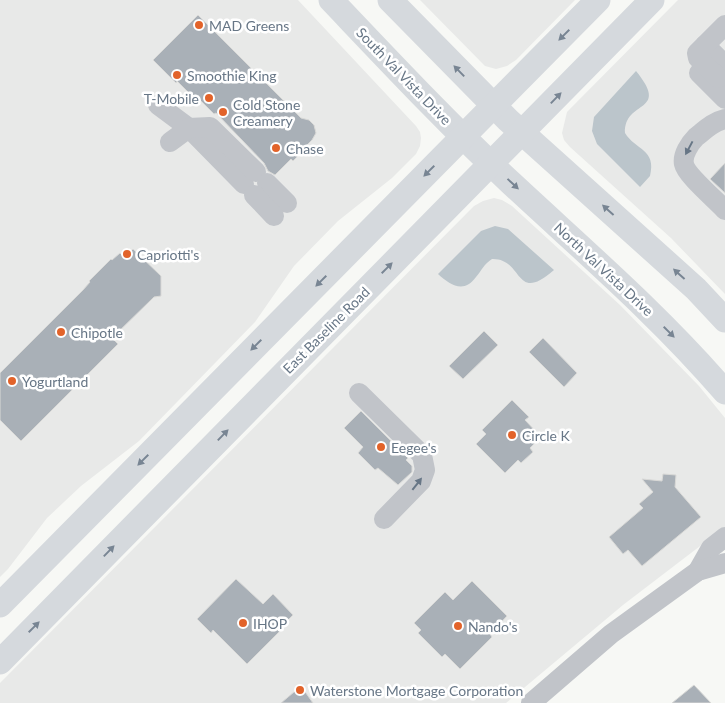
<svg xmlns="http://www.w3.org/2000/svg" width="725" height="703" font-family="Lato,sans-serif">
<rect width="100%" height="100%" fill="#f7f8f5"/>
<g fill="#e8e9e8">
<path d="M0,0h298l118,126 4,6 1,6 -1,8 -4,8 -24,24 -54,43 -44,45 -39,56 -116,119 -58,45 -34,32 -39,51 -8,8z"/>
<path d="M420,0h155l-59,60 -9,6 -11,3 -11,-3z"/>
<path d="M678,0h47v294l-54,-56 -101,-91 -6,-7 -2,-7 5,-21z"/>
<path d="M494,198l8,2 10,6 108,99 79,81 26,32v109l-102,78 -117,98h-506v-20l474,-477 9,-5z"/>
</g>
<g fill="#bbc5cb">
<path d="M636,71c35,43 -12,28 -11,62 10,17 32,16 25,43l-10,11 -43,-43 -5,-13 2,-14z"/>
<path d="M495,226l13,3 46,41c-40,35 -30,-12 -62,-11 -8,5 -10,11 -16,18 -12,17 -26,8 -38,-3l43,-43z"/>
</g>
<g fill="#a9b0b7" stroke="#d9d9d7">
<path d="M198,15l103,103 8,2 5,5 2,8 -4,7 -9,9 1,1 -11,11 -2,-2 -16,16 -7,-4 -4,-8 -48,-50 -2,1 -16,-16 -2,2 -19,-19 -1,2 -23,-23z"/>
<path d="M725,163v30l-15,-14z"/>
<path d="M128,248l3,3 2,-2 28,27v20l-7,1 -42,41 6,6 -97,97 -21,-21v-47l83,-83 7,-8 -1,-1 22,-22 1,1 8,-7 2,2z"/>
<path d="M484,331l14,14 -35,34 -14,-13z"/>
<path d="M543,338l34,35 -13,14 -35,-35z"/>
<path d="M512,400l17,17 -4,3 16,17 -11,11 3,4 -12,11 -3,-3 -13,13 -29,-29 10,-10 -4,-4z"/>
<path d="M361,411l47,47 -2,2 6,6v6l-14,13 -20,-17 -3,2 -17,-17 5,-6 -19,-19z"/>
<path d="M663,474l13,1 -1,12 26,30 -59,49 -14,-16 -5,4 -14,-17 34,-29 -4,-4 14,-12 -11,-13 20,2z"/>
<path d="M236,579l27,25 10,-10 20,21 -12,12 1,2 -35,35 -34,-34 -2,3 -14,-14z"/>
<path d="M472,581l35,35 -17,18 2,3 -32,32 -15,-15 -3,3 -24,-24 3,-3 -7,-7 31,-31 8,8z"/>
<path d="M694,685l17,18h-39z"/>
<path d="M301,686l12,17h-32z"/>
</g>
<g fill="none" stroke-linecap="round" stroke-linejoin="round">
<g stroke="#c1c4c9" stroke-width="20">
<path d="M705,45l20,20"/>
<path d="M699,73l26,26"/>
<path d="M718,78l-20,-20 -1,-5 28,-28"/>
<path d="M158,105l31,23 55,56"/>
<path d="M725,119c-12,3 -19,10 -29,18 -6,6 -14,18 -12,27 2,11 32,36 41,46"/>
<path d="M170,142l19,-14 21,-1 46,45"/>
<path d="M267,183l20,20"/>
<path d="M254,195l20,21"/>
<path d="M359,393l63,62 3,15 -4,11 -37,38"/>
<path d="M698,571l13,-23 14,-11"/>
<path d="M531,703l80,-69 87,-63 27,-8"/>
</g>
<g stroke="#d5d9dd" stroke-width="25">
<path d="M331,0c59,62 118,125 180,183 73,68 149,133 214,209"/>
<path d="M390,0l118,120 188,169 29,31"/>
<path d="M0,605l598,-605"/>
<path d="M0,662l652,-662"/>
</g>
</g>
<defs><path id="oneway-solid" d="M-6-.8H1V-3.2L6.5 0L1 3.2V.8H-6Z" transform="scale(1.25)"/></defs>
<g fill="#788593">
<use href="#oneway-solid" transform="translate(564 35) rotate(135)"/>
<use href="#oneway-solid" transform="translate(459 71) rotate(-134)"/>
<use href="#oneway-solid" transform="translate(556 98) rotate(-46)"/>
<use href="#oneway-solid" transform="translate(429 171) rotate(135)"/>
<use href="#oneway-solid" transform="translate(513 184) rotate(43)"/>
<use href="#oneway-solid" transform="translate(608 210) rotate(-138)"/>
<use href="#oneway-solid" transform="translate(387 268) rotate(-45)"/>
<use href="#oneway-solid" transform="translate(679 274) rotate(-138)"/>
<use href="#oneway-solid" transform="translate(321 281) rotate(135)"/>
<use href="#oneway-solid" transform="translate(669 332) rotate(45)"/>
<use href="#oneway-solid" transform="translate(256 345) rotate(135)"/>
<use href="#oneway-solid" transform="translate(223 435) rotate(-46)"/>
<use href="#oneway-solid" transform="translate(143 460) rotate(135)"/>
<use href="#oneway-solid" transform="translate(109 551) rotate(-46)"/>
<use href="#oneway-solid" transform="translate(34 627) rotate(-45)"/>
</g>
<g fill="#677686">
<use href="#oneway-solid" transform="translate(689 148) rotate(118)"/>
<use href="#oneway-solid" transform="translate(417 484) rotate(-52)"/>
</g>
<g fill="#e2632a" stroke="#fff" stroke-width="2">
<circle cx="199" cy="25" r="5"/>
<circle cx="177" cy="75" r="5"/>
<circle cx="209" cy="98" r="5"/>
<circle cx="223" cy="112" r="5"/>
<circle cx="276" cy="148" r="5"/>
<circle cx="127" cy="254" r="5"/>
<circle cx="61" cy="332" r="5"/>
<circle cx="12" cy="381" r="5"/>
<circle cx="512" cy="435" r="5"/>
<circle cx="381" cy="447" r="5"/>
<circle cx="243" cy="623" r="5"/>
<circle cx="458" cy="626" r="5"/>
<circle cx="300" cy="690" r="5"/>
</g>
<g text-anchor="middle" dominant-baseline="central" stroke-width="5" stroke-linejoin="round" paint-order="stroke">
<g font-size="14" fill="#677686" stroke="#fff" text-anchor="start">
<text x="209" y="25">MAD Greens</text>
<text x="187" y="75">Smoothie King</text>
<text x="199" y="98" text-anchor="end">T-Mobile</text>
<text x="233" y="104">Cold Stone<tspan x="233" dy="16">Creamery</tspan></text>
<text x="286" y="148">Chase</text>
<text x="137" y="254">Capriotti's</text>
<text x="71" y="332">Chipotle</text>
<text x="22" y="381">Yogurtland</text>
<text x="522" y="435">Circle K</text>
<text x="391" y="447">Eegee's</text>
<text x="253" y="623">IHOP</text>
<text x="468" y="626">Nando's</text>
<text x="310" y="690">Waterstone Mortgage Corporation</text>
</g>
<g font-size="14" fill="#677686" stroke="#fff">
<text transform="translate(404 76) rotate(46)">South Val Vista Drive</text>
<text transform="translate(604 269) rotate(43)">North Val Vista Drive</text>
<text transform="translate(326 330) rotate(-45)">East Baseline Road</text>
</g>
</g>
</svg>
